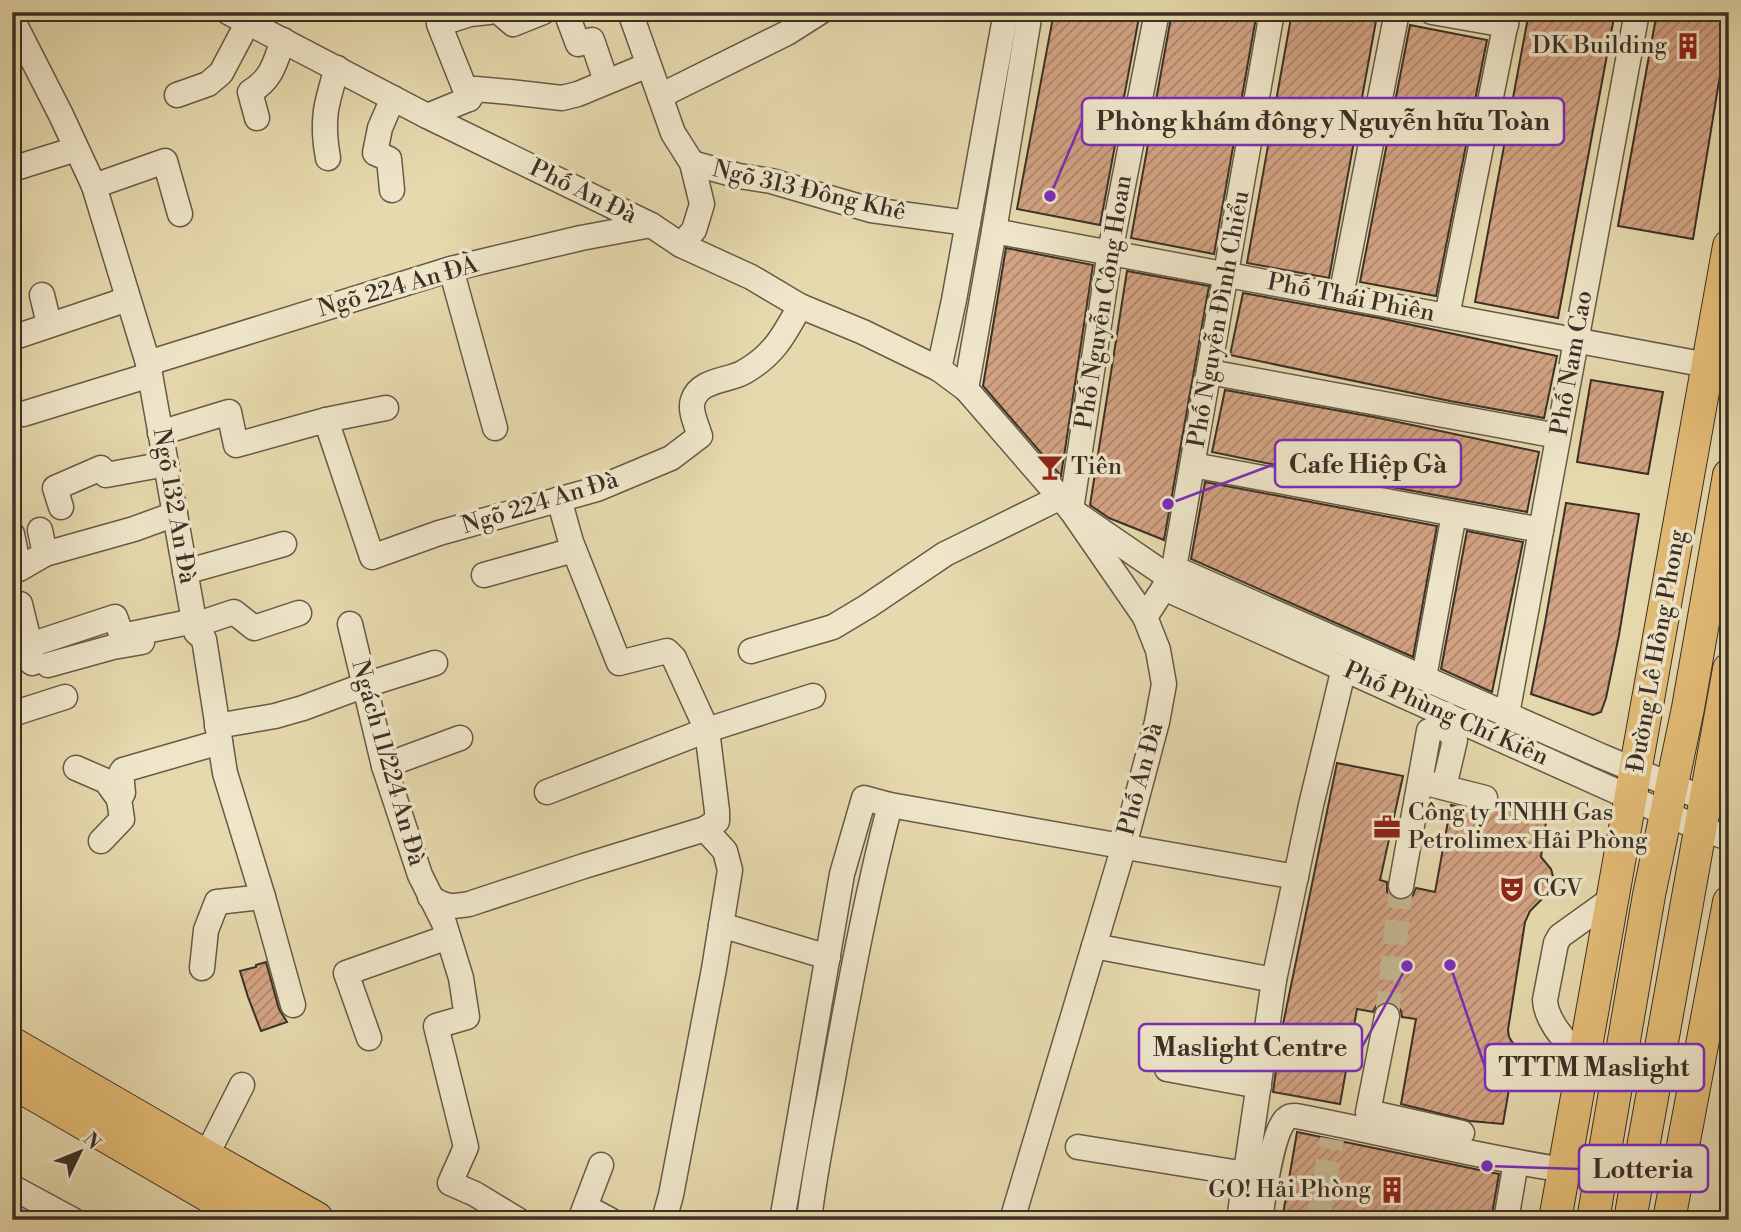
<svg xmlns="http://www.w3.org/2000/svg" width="1741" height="1232" font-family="'Libre Bodoni',serif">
<defs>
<pattern id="water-ripples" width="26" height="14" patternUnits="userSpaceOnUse" patternTransform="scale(1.75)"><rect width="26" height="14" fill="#97b9b1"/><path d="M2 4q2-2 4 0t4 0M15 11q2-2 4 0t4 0" fill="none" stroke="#7c9790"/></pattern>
<pattern id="building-hatch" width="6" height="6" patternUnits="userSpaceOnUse" patternTransform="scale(1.75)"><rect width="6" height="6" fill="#d3a383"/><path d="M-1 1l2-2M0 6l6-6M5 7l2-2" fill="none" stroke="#ac856b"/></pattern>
</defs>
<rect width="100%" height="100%" fill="#e6d9ad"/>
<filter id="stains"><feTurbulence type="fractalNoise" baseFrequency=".00286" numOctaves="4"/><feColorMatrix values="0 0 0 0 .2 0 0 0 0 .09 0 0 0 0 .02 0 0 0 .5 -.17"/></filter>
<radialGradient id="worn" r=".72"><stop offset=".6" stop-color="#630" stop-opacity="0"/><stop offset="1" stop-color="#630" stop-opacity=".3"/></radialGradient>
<path fill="url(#water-ripples)" stroke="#72827a" stroke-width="2" d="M17,1200l36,20h-41v-15z"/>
<g fill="url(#building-hatch)" stroke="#3b3027" stroke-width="2">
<path d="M1054,12h86l-40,213 -83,-16z"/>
<path d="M1172,12h85l-43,242 -83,-16z"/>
<path d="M1292,12h36l48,9 -47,257 -82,-15z"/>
<path d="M1529,12h86l-57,306 -83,-16z"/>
<path d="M1657,12h72v9l-36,218 -75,-13z"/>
<path d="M1410,25l77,15 -51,256 -76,-14z"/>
<path d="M1006,248l87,17 -32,211 -78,-90z"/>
<path d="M1127,271l82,15 -45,254 -55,-22 -19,-13z"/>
<path d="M1243,293l136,25 178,38 -13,62 -94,-17 -220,-46z"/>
<path d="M1591,380l72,12 -15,82 -71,-12z"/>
<path d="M1225,390l154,28 160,34 -12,60 -222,-41 -93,-19z"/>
<path d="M1205,482l232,44 -24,131 -222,-98z"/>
<path d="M1566,503l73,11 -20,121 -13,63 -5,14 -8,3 -62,-21 14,-71z"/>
<path d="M1467,531l56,11 -31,150 -51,-23z"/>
<path d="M1337,763l66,13 -23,104 7,2v10l5,6 6,2h9l6,-5 3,-7 19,4 16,-87 30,7h9l7,-6 50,9 -6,42 10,12 2,7v8l-4,8 -19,19 -5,11 -17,108 1,7 12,19 -1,14 -4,9 -6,4 -7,41 -33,-3 -69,-17 15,-85 -14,-2 -1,-6 -4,-6 -8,-4 -7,1 -6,4 -3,6 -16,-3 -17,95 -67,-12 8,-58z"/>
<path d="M266,962l13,47 8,13 -26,9 -13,-34 -8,-26 16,-4v-2z"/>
<path d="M1297,1132l202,42 -8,46h-209z"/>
</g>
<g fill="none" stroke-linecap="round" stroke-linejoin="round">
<g stroke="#c4b792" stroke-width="24" stroke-dasharray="24 12" stroke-linecap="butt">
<path d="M1387,1016l14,-130"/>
<path d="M1318,1220l14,-81"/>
</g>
<defs>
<g id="minor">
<path d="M228,12l199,104 224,109 30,20 70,32 49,29 63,26 76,37 27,20 105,121 74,107 13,33 6,34 -7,38 -33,124 -112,374"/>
<path d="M499,12l14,12 30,-12"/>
<path d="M566,12l12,32 14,-4 14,41"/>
<path d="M630,12l43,121 19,30 10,41 -8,26 -13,15"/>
<path d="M1157,12l-47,240 -39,258 99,68"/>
<path d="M1432,12l74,13"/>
<path d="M12,19l49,96 33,71 54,177 48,269 8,7 21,134 38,124 30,108"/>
<path d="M177,95l31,-11 13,-11 27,-51"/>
<path d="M660,96l127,-63 33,-21"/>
<path d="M469,99l-30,-75 31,-10 19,-2"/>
<path d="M427,116l42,-17 7,-10 34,3 52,6 16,-4 70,-29"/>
<path d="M257,118l-7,-26c22,-13 25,-29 33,-52"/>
<path d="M328,158c-7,-38 -2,-54 9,-90"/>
<path d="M692,163l47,13 32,5 100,29 97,13"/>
<path d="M12,169l64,-20"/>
<path d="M94,186l71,-25 15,53"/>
<path d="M392,190l-3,-31 -14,-6 5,-25 13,-30"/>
<path d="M994,231l713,134"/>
<path d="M451,269l44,159"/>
<path d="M42,295l7,29"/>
<path d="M1341,296l56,-284"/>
<path d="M1447,316l61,-304"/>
<path d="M12,338l116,-39"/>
<path d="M148,363l303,-94 130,-31 70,-13"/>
<path d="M939,369l15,-69 52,-288"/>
<path d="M1209,372l349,64"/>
<path d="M966,389l28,-158 36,-219"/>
<path d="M23,414l127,-39"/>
<path d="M326,420l46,137 67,-24 158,-44 74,-31 29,-22c-3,-10 -11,-26 -7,-36 7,-21 36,-19 51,-28 30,-17 40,-37 56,-66"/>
<path d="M160,433l69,-21 7,33 90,-25 60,-12"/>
<path d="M1193,465l348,65"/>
<path d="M61,507l-6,-19 46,-20 5,7 60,-11"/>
<path d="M40,530l5,24"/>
<path d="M12,534l7,35 26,-15 89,-25 41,-15"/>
<path d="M1174,568l427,188 128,53"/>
<path d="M185,572l99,-28"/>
<path d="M484,575l90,-25"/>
<path d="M1164,588l467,210 70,31 28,9"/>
<path d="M20,604l10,41"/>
<path d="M1145,617l19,-29 10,-20 98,-556"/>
<path d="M350,624l34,142 36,109 24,48 17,55 6,39 -31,9 30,121 -16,36 25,11 43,26"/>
<path d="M195,625l39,-13 20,16 45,-15"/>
<path d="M751,651l82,-24 35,-21 77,-52 114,-56"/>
<path d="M32,663l-2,-18 85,-28 7,19 72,-15"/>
<path d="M48,665l65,-18 29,-5"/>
<path d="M1424,677l30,-163"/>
<path d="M12,714l53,-17"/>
<path d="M1507,714l130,-702"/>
<path d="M217,726l58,-10 28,-8 62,-23 70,-22"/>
<path d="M384,766l76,-28"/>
<path d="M76,768l30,13 13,18"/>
<path d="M1430,784l55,14"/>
<path d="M1444,787l11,-47 -10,-14 1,-12"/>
<path d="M547,792l160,-62 106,-34"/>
<path d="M101,841l21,-22 -3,-20 4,-6 -2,-20 2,-3 97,-28"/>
<path d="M1401,886l28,-155 16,-5"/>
<path d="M430,897c15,11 22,10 39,7l115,-38 121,-37 12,-8v-10l-10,-81 -33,-72 -7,-7 -48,12 -48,-121 -12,-43"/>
<path d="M721,925l107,32"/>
<path d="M1094,946l180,34"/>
<path d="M202,968l4,-38 11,-28 46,-5"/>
<path d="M1387,1016l-19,96 94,21"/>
<path d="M369,1038l-23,-65 102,-36"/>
<path d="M1583,1062c-14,-18 -37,-39 -38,-62l11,-57 4,-7 53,-38"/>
<path d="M1167,1069l92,17"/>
<path d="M1078,1147l168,27"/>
<path d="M205,1158l37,-73"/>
<path d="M12,1187l61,33"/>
<path d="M595,1212l15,8"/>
<path d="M580,1220l21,-55"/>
<path d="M664,1220l7,-25 43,-226 16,-99 -5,-19 -20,-22"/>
<path d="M782,1220l60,-346 22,-76 26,7 406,72"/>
<path d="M809,1220c6,-53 18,-106 27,-159 16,-86 32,-172 54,-256"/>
<path d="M1239,1220l35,-240 37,-175 33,-137"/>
<path d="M1260,1220c3,-22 12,-85 25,-100 4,-4 6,-4 11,-4 89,17 178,40 268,54"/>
<path d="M1506,1220l10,-58"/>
</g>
<g id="major">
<path d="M1555,1220l174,-974"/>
<path d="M1593,1220l56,-325 39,-187 41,-233"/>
<path d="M1630,1220l99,-551"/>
<path d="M1669,1220l60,-318"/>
</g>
<g id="highway">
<path d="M12,1046l193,112 110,62"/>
<path d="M12,1079l243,141"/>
</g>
</defs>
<use href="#minor" stroke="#665a48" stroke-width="27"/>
<use href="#major" stroke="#3b3027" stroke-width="34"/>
<use href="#highway" stroke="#3b3027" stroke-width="39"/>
<use href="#minor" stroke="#efe6ca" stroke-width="24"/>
<use href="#major" stroke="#e3bc76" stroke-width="32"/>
<use href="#highway" stroke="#e3bc76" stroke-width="37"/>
</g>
<defs>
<symbol id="building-bare" viewBox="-9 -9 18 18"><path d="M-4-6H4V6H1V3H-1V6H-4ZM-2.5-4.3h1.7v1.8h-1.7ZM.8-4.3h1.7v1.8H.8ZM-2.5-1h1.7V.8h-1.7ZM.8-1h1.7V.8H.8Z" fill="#8f2418" stroke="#efe6ca" stroke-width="2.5" paint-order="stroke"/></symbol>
<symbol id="bar-bare" viewBox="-9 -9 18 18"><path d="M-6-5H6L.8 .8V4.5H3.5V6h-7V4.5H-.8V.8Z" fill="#8f2418" stroke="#efe6ca" stroke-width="2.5" paint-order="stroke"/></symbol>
<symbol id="office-bare" viewBox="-9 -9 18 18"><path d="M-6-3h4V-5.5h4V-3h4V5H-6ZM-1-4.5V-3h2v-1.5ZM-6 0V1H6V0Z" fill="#8f2418" stroke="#efe6ca" stroke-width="2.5" paint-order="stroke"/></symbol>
<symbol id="theatre-bare" viewBox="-9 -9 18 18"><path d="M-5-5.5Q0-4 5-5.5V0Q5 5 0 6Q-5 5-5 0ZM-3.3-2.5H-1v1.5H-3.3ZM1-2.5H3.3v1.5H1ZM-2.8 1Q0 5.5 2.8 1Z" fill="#8f2418" stroke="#efe6ca" stroke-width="2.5" paint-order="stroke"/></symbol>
</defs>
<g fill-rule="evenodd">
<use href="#building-bare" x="1669" y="27" width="38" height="38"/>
<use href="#bar-bare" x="1031" y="448" width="38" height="38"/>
<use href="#office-bare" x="1368" y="808" width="38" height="38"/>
<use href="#theatre-bare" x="1493" y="870" width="38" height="38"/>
<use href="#building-bare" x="1373" y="1171" width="38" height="38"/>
</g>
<g text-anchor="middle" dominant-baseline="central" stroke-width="7" stroke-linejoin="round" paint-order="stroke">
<g font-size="24" fill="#3b3027" stroke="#efe6ca" text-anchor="start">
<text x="1667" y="46" text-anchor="end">DK Building</text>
<text x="1071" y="467">Tiên</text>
<text x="1408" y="813">Công ty TNHH Gas<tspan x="1408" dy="28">Petrolimex Hải Phòng</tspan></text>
<text x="1533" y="889">CGV</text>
<text x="1371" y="1190" text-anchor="end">GO! Hải Phòng</text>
</g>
<g font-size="24" fill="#3b3027" stroke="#efe6ca">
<text transform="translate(809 191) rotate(13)">Ngõ 313 Đông Khê</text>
<text transform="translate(583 192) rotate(26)">Phố An Đà</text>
<text transform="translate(398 287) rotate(-16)">Ngõ 224 An ĐÀ</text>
<text transform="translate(1351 298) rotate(11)">Phố Thái Phiên</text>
<text transform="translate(1104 302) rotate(-81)">Phố Nguyễn Công Hoan</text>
<text transform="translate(1219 319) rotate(-80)">Phố Nguyễn Đình Chiểu</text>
<text transform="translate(1572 363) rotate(-80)">Phố Nam Cao</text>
<text transform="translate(540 503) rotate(-17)">Ngõ 224 An Đà</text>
<text transform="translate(174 506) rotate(80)">Ngõ 132 An Đà</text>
<text transform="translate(1657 651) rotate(-80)">Đường Lê Hồng Phong</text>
<text transform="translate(1446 714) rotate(24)">Phố Phùng Chí Kiên</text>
<text transform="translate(388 763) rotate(74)">Ngách 11/224 An Đà</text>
<text transform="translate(1141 779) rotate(-75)">Phố An Đà</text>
</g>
</g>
<path fill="none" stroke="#7b2cbf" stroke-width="2.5" d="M1050 196L1082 121M1168 504L1275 464M1407 966L1362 1047M1450 965L1485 1067M1487 1166L1579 1169"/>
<g fill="#7b2cbf" stroke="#efe6ca" stroke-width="2.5">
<circle cx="1050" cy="196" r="7"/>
<circle cx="1168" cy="504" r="7"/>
<circle cx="1407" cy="966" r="7"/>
<circle cx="1450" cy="965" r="7"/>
<circle cx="1487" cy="1166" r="7"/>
</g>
<g fill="#efe6ca" stroke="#7b2cbf" stroke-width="2.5">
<rect x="1082" y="98" width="482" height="47" rx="7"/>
<rect x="1275" y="440" width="186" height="47" rx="7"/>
<rect x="1139" y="1024" width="223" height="47" rx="7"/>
<rect x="1485" y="1044" width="219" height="47" rx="7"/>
<rect x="1579" y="1145" width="129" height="47" rx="7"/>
</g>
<g font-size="26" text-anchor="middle" font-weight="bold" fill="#3b3027">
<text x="1323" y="130">Phòng khám đông y Nguyễn hữu Toàn</text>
<text x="1368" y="473">Cafe Hiệp Gà</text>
<text x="1250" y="1056">Maslight Centre</text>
<text x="1594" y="1076">TTTM Maslight</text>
<text x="1643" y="1178">Lotteria</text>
</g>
<rect width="1741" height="1232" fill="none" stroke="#e6d9ad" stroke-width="42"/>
<rect x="14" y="14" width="1713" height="1204" fill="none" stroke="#3b3027" stroke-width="3.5"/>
<rect x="21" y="21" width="1699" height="1190" fill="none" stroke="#3b3027" stroke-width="2"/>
<g transform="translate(80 1152) rotate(47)" stroke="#efe6ca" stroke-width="5" paint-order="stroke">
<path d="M0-5L12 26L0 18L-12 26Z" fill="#3b3027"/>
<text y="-10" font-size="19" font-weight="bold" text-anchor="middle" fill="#3b3027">N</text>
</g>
<rect width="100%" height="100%" filter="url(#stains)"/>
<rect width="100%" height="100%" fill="url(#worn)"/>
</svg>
